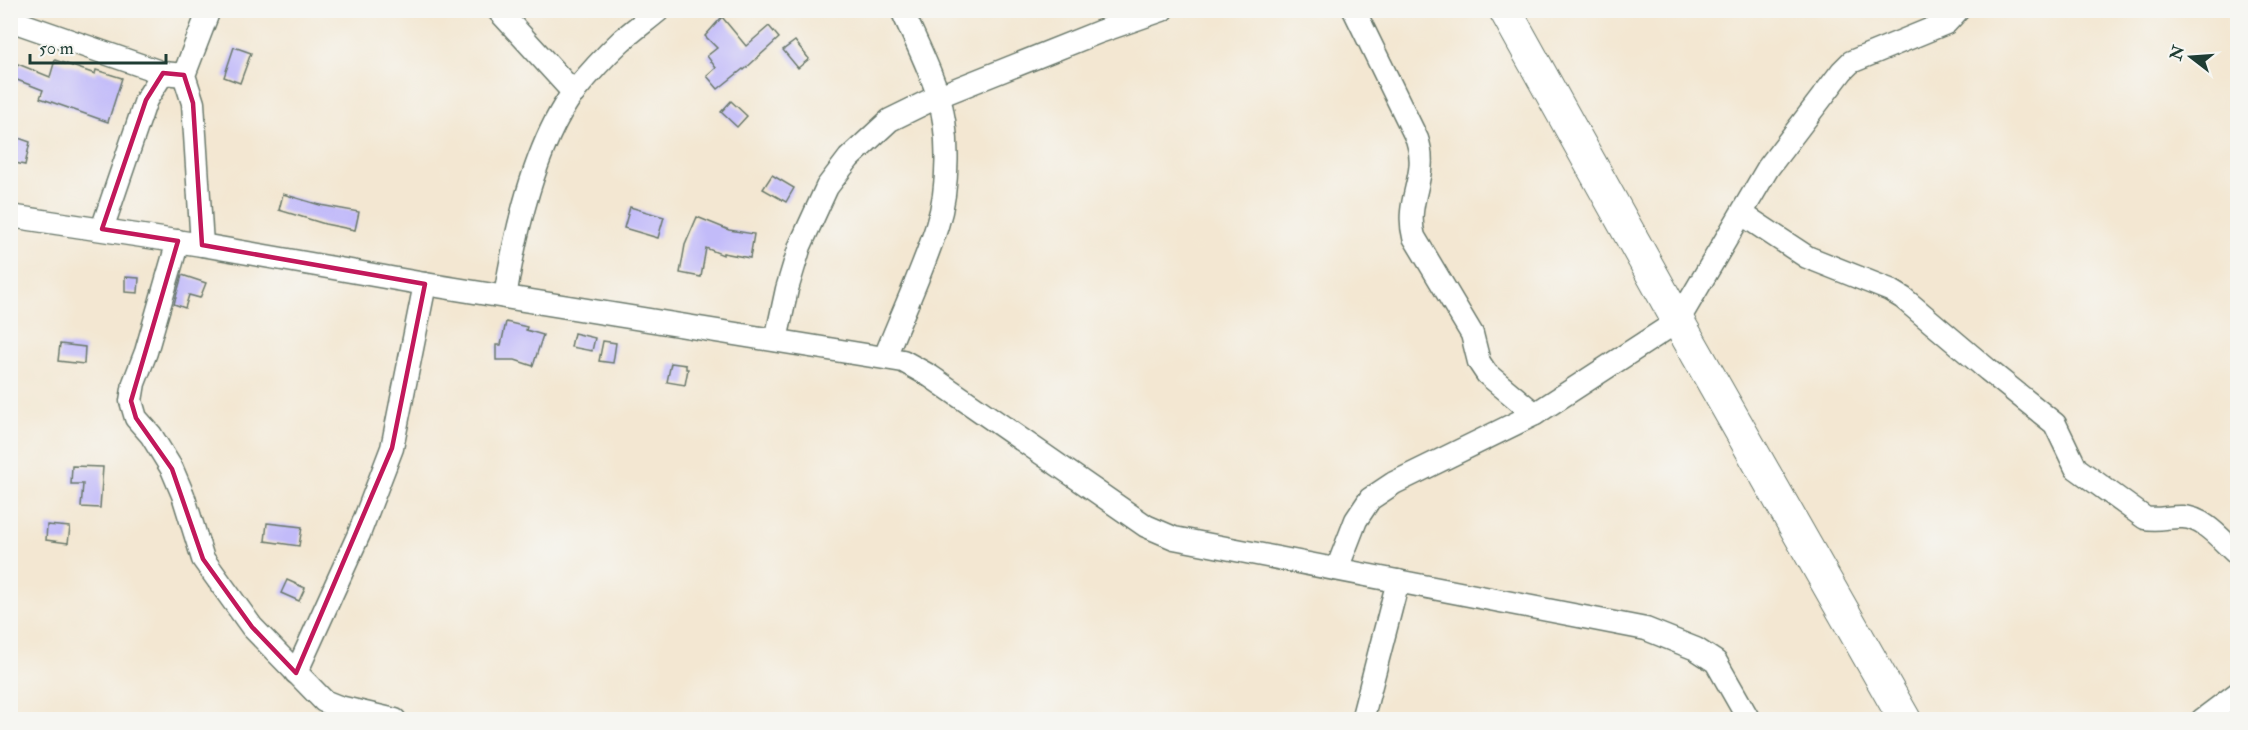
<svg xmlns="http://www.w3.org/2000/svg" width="2248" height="730" font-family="'IM FELL Double Pica',serif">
<rect width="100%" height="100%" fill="#f6f6f2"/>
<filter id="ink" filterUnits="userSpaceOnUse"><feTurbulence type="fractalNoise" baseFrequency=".0167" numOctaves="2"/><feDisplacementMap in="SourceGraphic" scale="12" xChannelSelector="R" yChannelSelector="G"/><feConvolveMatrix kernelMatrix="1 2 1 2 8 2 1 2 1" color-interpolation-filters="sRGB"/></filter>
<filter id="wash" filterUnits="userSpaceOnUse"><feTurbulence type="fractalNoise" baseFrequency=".008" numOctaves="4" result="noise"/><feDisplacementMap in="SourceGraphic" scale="24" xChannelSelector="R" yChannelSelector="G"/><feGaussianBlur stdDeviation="1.35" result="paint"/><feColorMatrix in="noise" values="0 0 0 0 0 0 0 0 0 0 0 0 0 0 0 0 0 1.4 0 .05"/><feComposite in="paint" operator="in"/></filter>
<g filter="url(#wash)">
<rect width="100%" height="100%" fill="#f3e7d2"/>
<g id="blocks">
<g fill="#c2bbf9">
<path d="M722,17l24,29 23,-20 10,12 -35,32 -1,-1 -25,20 -11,-13 9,-8 -9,-12 10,-8 -12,-12z"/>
<path d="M795,41l14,18 -11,9 -15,-18z"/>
<path d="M234,47l17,6 -11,30 -16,-6z"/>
<path d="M55,60l40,14 1,-4 26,8 -14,44 -68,-24 3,-8 -31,-12 6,-14 32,13z"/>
<path d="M731,101l16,15 -10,11 -16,-15z"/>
<path d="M10,135l20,7 -5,23 -15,-3z"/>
<path d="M772,175l22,13 -8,14 -23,-13z"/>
<path d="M283,194l37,11 39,7 -4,18 -30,-6 -46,-14z"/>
<path d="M630,207l34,10 -6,21 -34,-10z"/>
<path d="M697,217l32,13 25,4 -4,24 -27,-5v2l-17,-7 -5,29 -21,-4 5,-28z"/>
<path d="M182,275l24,8 -6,15 -11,-3 -4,13 -11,-4z"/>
<path d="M125,277l14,1 -1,15 -13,-1z"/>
<path d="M506,322l21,5 -1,3 17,5 -10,31 -18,-6h-19v-15h5z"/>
<path d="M574,333l21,5 -3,13 -21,-4z"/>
<path d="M603,341l13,2 -3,20 -14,-2z"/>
<path d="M60,344l25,3 -1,17 -26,-3z"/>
<path d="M671,363l15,2v4h2l-3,16 -18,-3z"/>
<path d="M72,466l31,1 -3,41 -19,-1 2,-23h-12z"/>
<path d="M267,523l35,4 -3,19 -34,-5z"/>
<path d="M47,525l23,2 -2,16 -22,-3z"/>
<path d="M287,580l18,8 -6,13 -18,-8z"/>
</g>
</g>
</g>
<g filter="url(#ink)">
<use href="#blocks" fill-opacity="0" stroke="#69786b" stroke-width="1.5"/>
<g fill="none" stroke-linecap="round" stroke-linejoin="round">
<defs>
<g id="minor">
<path d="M498,10l76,83"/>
<path d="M1354,10l63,129c13,37 -13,60 -3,98l58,97 7,28 8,12 48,40"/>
<path d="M10,20l153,53"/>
<path d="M1742,214l65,43 83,33 13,8 85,72 67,54 21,44 69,50c13,3 25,-2 38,-1 22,1 39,24 55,38"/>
<path d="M10,216l192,29 223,39 478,77 27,15 216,150 28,12 472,91 50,20 20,13 33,58"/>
<path d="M102,229l44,-129 17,-27 21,2"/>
<path d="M178,241l-32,111 -12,31 -3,18 5,17 15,17 21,34 11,26 20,64 49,68 72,74 15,6 56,13"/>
<path d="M202,245l-9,-142 -9,-28 25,-65"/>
<path d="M505,297c10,-63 30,-152 68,-204 14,-17 31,-36 47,-51 12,-11 26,-21 39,-32"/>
<path d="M776,340l11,-51 13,-43 27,-59 22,-29 41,-38 49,-24 160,-64 63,-22"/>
<path d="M885,357c17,-43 38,-87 52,-131 12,-37 13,-95 1,-131 -9,-29 -24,-57 -36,-85"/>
<path d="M1337,569l19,-49 14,-21 24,-16 141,-69 143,-93 90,-153 74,-97 9,-9 95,-39 12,-13"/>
<path d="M296,673l63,-139 33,-86 33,-164"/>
<path d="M1362,720l36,-139"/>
<path d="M2202,720l36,-27"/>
</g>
<path id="highway" d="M1505,10l173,311 227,399"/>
</defs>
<use href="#minor" stroke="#69786b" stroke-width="25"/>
<use href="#highway" stroke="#69786b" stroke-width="34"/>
<use href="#minor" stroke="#fff" stroke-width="22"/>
<use href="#highway" stroke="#fff" stroke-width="32"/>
</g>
</g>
<path fill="none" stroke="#c2185b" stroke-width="4.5" stroke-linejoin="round" d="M163,73l21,2 9,28 9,142 223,39 -33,164 -96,225 -44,-46 -49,-68 -31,-90 -36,-51 -5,-17 47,-160 -76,-12 44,-129z"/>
<rect width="2248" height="730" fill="none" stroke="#f6f6f2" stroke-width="36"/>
<g transform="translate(2191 57) rotate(287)" stroke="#f6f6f2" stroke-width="4.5" paint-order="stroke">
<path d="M0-4.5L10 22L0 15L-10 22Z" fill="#1f3d34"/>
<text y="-9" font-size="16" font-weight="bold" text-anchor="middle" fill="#1f3d34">N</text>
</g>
<path d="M30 54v9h136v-9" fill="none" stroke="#1f3d34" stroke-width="3"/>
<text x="39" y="54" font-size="18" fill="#1f3d34" stroke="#f6f6f2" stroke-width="4.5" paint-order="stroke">50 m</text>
</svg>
